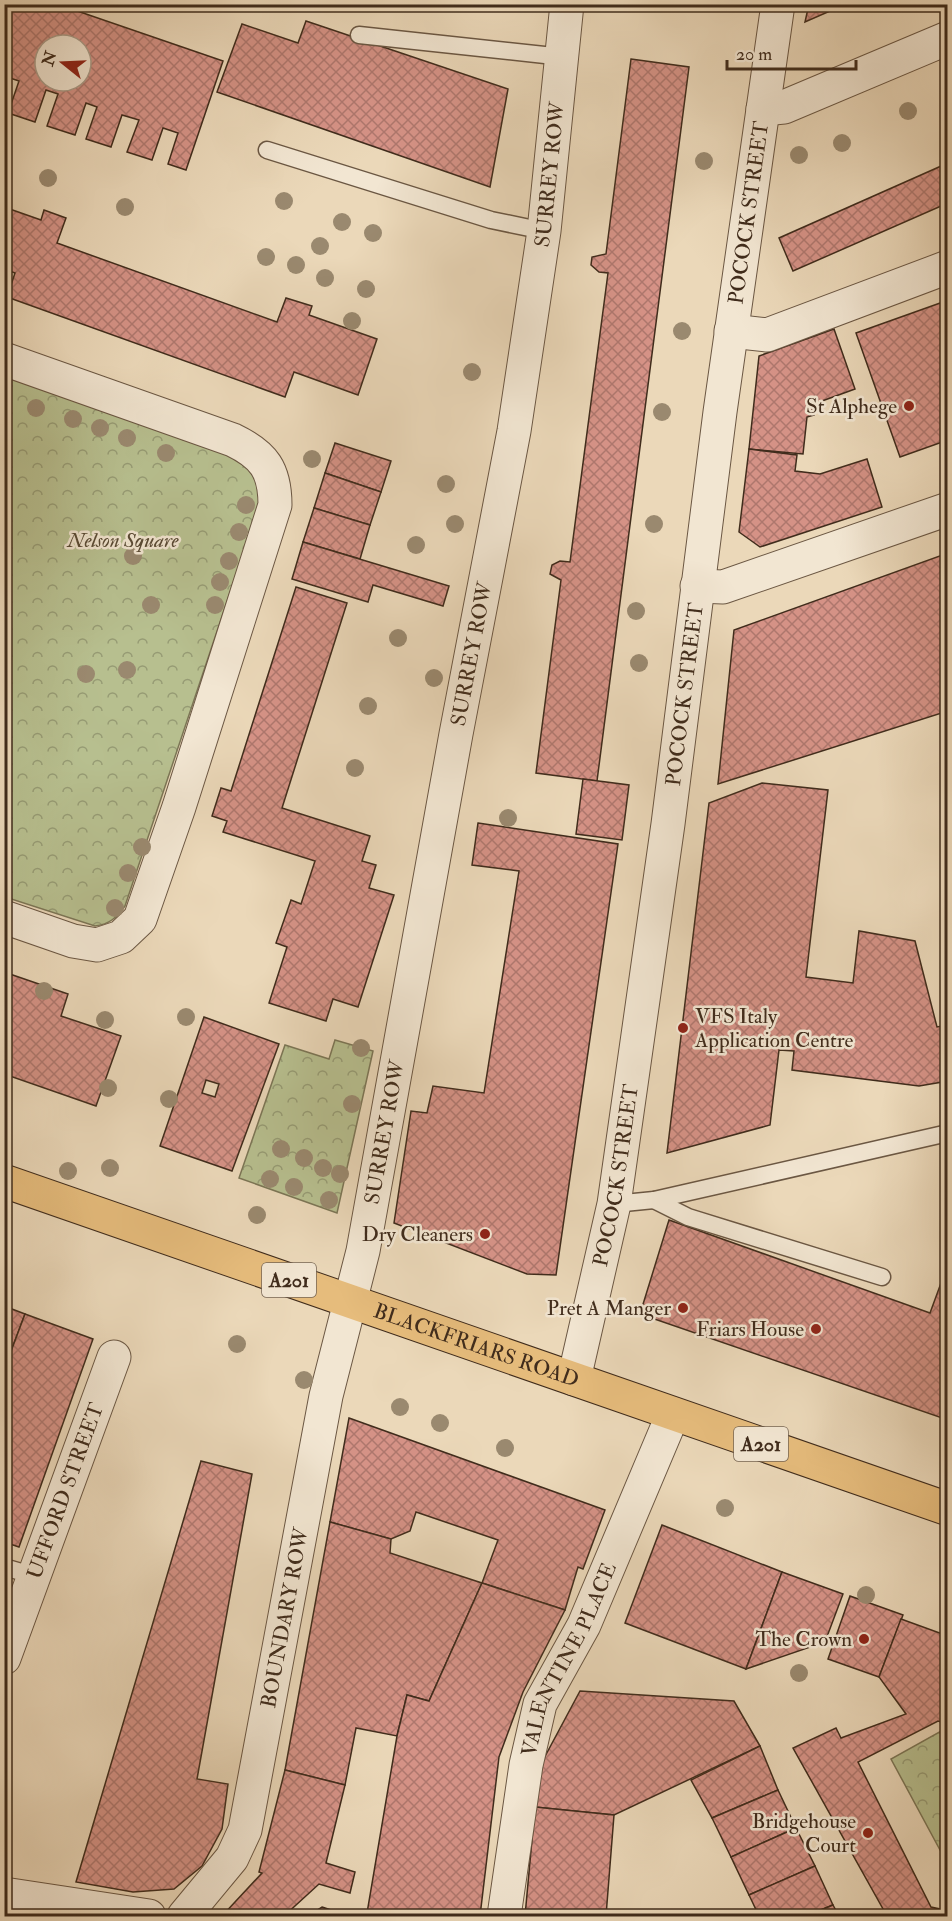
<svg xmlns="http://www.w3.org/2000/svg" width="952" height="1921" font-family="'IM FELL Double Pica',serif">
<defs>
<pattern id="park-crowns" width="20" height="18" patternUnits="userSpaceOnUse" patternTransform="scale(1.5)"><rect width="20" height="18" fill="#b7bf8f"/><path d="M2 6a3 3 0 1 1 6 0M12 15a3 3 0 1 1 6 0" fill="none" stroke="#969b74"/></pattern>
<pattern id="building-cross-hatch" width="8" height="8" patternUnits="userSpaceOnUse" patternTransform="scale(1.5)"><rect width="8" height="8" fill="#d59286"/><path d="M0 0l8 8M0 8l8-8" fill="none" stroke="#ae776d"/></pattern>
</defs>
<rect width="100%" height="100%" fill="#ebd8b9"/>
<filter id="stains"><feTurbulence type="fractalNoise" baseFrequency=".00333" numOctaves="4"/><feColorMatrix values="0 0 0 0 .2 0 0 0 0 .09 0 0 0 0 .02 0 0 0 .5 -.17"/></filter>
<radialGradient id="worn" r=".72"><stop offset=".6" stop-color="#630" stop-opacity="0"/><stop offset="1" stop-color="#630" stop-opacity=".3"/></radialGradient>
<g fill="url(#park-crowns)" stroke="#7c7656" stroke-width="1.5">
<path d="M5,373l233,82 22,29v19l-135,403c-9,12 -15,18 -30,20l-90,-29z"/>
<path d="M335,1040l38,11 -36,162 -98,-35 46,-133 44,14z"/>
<path d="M943,1730l5,1 -1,132 -56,-104z"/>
</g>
<g fill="url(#building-cross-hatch)" stroke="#402c1c" stroke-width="1.5" fill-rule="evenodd">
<path d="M4,4h53l166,57 -37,109 -18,-6 10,-31 -15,-5 -11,32 -25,-8 12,-32 -17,-5 -11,32 -25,-8 11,-32 -11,-4 -11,32 -28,-9 11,-32 -12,-4 -11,32 -27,-9 11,-32 -15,-5zM45,45h36v36h-36z"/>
<path d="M809,4h37l-41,18z"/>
<path d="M306,21l202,68 -18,98 -273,-95 25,-68 56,19z"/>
<path d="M631,59l58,8 -92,714 -61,-8 25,-193 -11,-6 2,-9 8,-4 10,1 38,-289 -9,-1 -8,-7 1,-8 14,-3z"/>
<path d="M948,163v40l-155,68 -14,-33z"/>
<path d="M4,207l37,13 3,-10 22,8 -9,25 220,79 9,-24 26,8 -3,9 68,24 -19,56 -64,-23 -9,25 -278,-100 8,-24 -11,-4z"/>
<path d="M943,302l5,13v34l-5,2 5,13v76l-48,17 -44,-124z"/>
<path d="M834,329l21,60 -44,16 3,10 -7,2 -4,37 -54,-5 10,-93z"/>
<path d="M335,443l56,18 -10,31 -56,-19z"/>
<path d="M749,449l48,6 -2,16 25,3 47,-15 15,48 -122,40 -21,-15z"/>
<path d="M325,473l56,19 -11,33 -56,-17z"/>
<path d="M314,508l56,17 -10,34 -57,-17z"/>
<path d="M303,542l146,44 -6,20 -70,-21 -5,17 -76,-23z"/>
<path d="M948,553v158l-230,73 16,-154z"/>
<path d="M296,587l51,16 -65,205 88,28 -8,25 14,4 -7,23 25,7 -36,112 -25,-8 -7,22 -57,-18 18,-56 -11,-4 15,-43 10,4 14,-43 -92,-29 4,-11 -15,-5 9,-28 10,3z"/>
<path d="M583,779l46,6 -7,55 -46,-6z"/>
<path d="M762,783l66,7 -22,187 47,6 6,-52 56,10 22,86 11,-2v56l-29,5 -127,-16 2,-19 -15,-1 -9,75 -103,28 42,-350z"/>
<path d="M478,823l140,21 -62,431 -29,-1 -133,-51 17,-112 16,2 6,-27 51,7 35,-222 -47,-6z"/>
<path d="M4,972l64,22 -7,22 60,20 -25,70 -92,-32z"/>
<path d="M204,1017l75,27 -47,127 -72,-25zM206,1080l13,4 -4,13 -13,-4z"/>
<path d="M669,1220l261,93 18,-49v156l-308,-106z"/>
<path d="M4,1306l21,8 -21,56z"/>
<path d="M25,1314l68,25 -74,208 -15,-5v-172z"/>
<path d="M349,1418l256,92 -22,59 -5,-2 -13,43 -83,-27 16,-43 -82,-28 -6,19 -19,8 -61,-17z"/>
<path d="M201,1461l51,13 -55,305 31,5 -6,45 -20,37 -28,23 -41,3 -57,-10z"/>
<path d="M330,1522l61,17 -1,14 92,30 -53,118 -22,-6 -10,41 -41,-8 -11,57 -60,-15z"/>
<path d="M662,1525l120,47 -36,97 -121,-46z"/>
<path d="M782,1572l61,22 -18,48 -79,27z"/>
<path d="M482,1583l83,27 -42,82 -24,65 -19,159h-111l-2,-3 30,-177 10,-41 22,6z"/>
<path d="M850,1596l53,19 -24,62 -51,-18z"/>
<path d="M901,1619l47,17v88l-10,-3 -80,41 73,145 14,3 3,-5v11h-61l-94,-168 43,-20 5,10 65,-24 -27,-37z"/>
<path d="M580,1691l154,10 26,45 -146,69 -79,-8 7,-45z"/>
<path d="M760,1746l18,44 -66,28 -21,-38z"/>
<path d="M285,1770l60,15 -19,78 29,9 -5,21 -31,-9 -35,32h-62l40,-43 -3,-1z"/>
<path d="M778,1790l18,38 -65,29 -19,-39z"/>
<path d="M535,1807l79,8 -8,101h-81z"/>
<path d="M796,1828l19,38 -66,29 -18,-38z"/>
<path d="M815,1866l18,39 -27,11h-47l-10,-21z"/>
<path d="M833,1905l6,11h-33z"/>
<path d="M322,1907l12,4 5,5h-31z"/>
</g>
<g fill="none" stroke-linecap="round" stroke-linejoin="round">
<defs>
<g id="service">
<path d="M359,35l204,22"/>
<path d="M267,150l224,70 53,11"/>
<path d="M654,1200l34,17 194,60"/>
<path d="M614,1204l40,-4 294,-67"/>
<path d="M4,1567l31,9"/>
</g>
<g id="minor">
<path d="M763,109l21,-2 164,-69"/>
<path d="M731,331l36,4 181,-68"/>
<path d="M4,359l229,81c31,15 42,30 42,65l-96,302 -39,112 -19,18 -24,8 -24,-4 -69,-24"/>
<path d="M697,586l26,1 225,-78"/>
<path id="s1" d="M574,1379l40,-175 54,-380 52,-412 58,-408"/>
<path id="s2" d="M4,1658l110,-301"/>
<path d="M4,1894l145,22"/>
<path id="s3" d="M184,1916l48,-58 13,-28 81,-434 37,-145 93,-517 58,-303 30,-200 23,-227"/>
<path id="s4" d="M504,1916l22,-151 14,-61 44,-79 89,-211"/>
</g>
<g id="primary">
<path id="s5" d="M4,1181l944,328"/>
</g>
</defs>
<use href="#service" stroke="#6b5743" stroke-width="19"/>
<use href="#minor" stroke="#6b5743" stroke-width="35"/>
<use href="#primary" stroke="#402c1c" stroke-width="35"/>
<use href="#service" stroke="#f2e6d2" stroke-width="16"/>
<use href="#minor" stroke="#f2e6d2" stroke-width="33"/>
<use href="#primary" stroke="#e6bc7c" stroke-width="33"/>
</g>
<g fill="#9a896f">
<circle cx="908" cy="111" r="9"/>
<circle cx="842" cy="143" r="9"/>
<circle cx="799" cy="155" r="9"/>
<circle cx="704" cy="161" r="9"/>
<circle cx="48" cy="178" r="9"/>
<circle cx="284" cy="201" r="9"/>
<circle cx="125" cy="207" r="9"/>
<circle cx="342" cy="222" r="9"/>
<circle cx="373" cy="233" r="9"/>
<circle cx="320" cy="246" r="9"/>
<circle cx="266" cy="257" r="9"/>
<circle cx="296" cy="265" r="9"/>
<circle cx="325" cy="278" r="9"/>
<circle cx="366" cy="289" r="9"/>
<circle cx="352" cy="321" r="9"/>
<circle cx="682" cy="331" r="9"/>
<circle cx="472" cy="372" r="9"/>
<circle cx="36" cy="408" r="9"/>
<circle cx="662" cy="412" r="9"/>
<circle cx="73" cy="419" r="9"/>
<circle cx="100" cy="428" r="9"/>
<circle cx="127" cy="438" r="9"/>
<circle cx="166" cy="453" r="9"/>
<circle cx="312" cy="459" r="9"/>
<circle cx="446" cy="484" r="9"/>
<circle cx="246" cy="505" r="9"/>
<circle cx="455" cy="524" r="9"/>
<circle cx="654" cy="524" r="9"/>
<circle cx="239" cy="532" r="9"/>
<circle cx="416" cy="545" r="9"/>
<circle cx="133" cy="556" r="9"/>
<circle cx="229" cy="561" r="9"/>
<circle cx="220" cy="582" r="9"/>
<circle cx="151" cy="605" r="9"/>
<circle cx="215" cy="605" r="9"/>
<circle cx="636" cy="611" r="9"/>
<circle cx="398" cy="638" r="9"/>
<circle cx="639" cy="663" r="9"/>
<circle cx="127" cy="670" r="9"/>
<circle cx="86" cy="674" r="9"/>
<circle cx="434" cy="678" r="9"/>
<circle cx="368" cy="706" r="9"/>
<circle cx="355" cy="768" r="9"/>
<circle cx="508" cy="818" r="9"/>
<circle cx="142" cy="847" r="9"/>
<circle cx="128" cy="873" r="9"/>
<circle cx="115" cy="908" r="9"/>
<circle cx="44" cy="991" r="9"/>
<circle cx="186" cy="1017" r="9"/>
<circle cx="105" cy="1020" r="9"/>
<circle cx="361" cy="1048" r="9"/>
<circle cx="108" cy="1088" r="9"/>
<circle cx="169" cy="1099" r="9"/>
<circle cx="352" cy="1104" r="9"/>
<circle cx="281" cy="1149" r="9"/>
<circle cx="304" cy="1158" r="9"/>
<circle cx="110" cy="1168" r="9"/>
<circle cx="323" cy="1168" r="9"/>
<circle cx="68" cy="1171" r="9"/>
<circle cx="340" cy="1174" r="9"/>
<circle cx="270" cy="1179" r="9"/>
<circle cx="294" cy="1187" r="9"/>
<circle cx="329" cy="1200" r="9"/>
<circle cx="257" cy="1215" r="9"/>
<circle cx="237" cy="1344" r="9"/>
<circle cx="304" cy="1380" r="9"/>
<circle cx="400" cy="1407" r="9"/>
<circle cx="440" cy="1423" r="9"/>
<circle cx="505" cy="1448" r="9"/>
<circle cx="725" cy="1508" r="9"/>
<circle cx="866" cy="1595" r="9"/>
<circle cx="799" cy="1673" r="9"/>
</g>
<g fill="#8f2418" stroke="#f2e6d2" stroke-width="2">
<circle cx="909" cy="406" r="6"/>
<circle cx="683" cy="1028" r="6"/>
<circle cx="485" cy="1234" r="6"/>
<circle cx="683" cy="1308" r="6"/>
<circle cx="816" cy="1329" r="6"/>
<circle cx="864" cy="1639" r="6"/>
<circle cx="868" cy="1833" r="6"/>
</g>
<g text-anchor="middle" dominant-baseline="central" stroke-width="5" stroke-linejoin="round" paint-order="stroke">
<g fill="#f2e6d2" stroke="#756453" stroke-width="1.5">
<rect x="262" y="1263" width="54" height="34" rx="4.5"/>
<rect x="734" y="1427" width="54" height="34" rx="4.5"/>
</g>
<g font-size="20" font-weight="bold" fill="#402c1c">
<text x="289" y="1280">A201</text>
<text x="761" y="1444">A201</text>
</g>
<g font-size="21" fill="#402c1c" stroke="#f2e6d2">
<text stroke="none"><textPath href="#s3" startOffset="1790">SURREY ROW</textPath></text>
<text stroke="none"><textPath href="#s1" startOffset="1180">POCOCK STREET</textPath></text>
<text stroke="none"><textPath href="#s3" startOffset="1304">SURREY ROW</textPath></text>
<text stroke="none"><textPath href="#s1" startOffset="694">POCOCK STREET</textPath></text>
<text stroke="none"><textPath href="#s3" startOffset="818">SURREY ROW</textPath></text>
<text stroke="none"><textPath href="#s1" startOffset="208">POCOCK STREET</textPath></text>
<text stroke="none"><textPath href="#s5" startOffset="500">BLACKFRIARS ROAD</textPath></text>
<text stroke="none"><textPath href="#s2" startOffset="178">UFFORD STREET</textPath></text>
<text stroke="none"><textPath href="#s3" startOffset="322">BOUNDARY ROW</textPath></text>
<text stroke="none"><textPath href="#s4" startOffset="267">VALENTINE PLACE</textPath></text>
</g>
<g font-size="21" fill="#402c1c" stroke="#f2e6d2" text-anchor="end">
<text x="897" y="406">St Alphege</text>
<text x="695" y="1016" text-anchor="start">VFS Italy<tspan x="695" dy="24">Application Centre</tspan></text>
<text x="473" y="1234">Dry Cleaners</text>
<text x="671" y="1308">Pret A Manger</text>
<text x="804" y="1329">Friars House</text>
<text x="852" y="1639">The Crown</text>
<text x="856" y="1821">Bridgehouse<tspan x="856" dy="24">Court</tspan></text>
</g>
<g font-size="21" font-style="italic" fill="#584933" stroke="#f2e6d2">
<text x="123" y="540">Nelson Square</text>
</g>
</g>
<rect width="952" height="1921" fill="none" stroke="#ebd8b9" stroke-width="24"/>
<rect x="6" y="6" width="940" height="1909" fill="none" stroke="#402c1c" stroke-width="3"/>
<rect x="12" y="12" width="928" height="1897" fill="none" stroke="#402c1c" stroke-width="1.5"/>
<g transform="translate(63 63) rotate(288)"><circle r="28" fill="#f2e6d2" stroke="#ab9c89" stroke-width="1.5"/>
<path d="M0-4.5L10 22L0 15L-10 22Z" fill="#8f2418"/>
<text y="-9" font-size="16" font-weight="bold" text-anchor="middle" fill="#402c1c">N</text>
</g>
<path d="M727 60v9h129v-9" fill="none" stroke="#402c1c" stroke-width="3"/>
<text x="736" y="60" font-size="18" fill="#402c1c" stroke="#f2e6d2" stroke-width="4.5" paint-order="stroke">20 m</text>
<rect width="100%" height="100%" filter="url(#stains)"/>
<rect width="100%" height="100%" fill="url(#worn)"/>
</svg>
